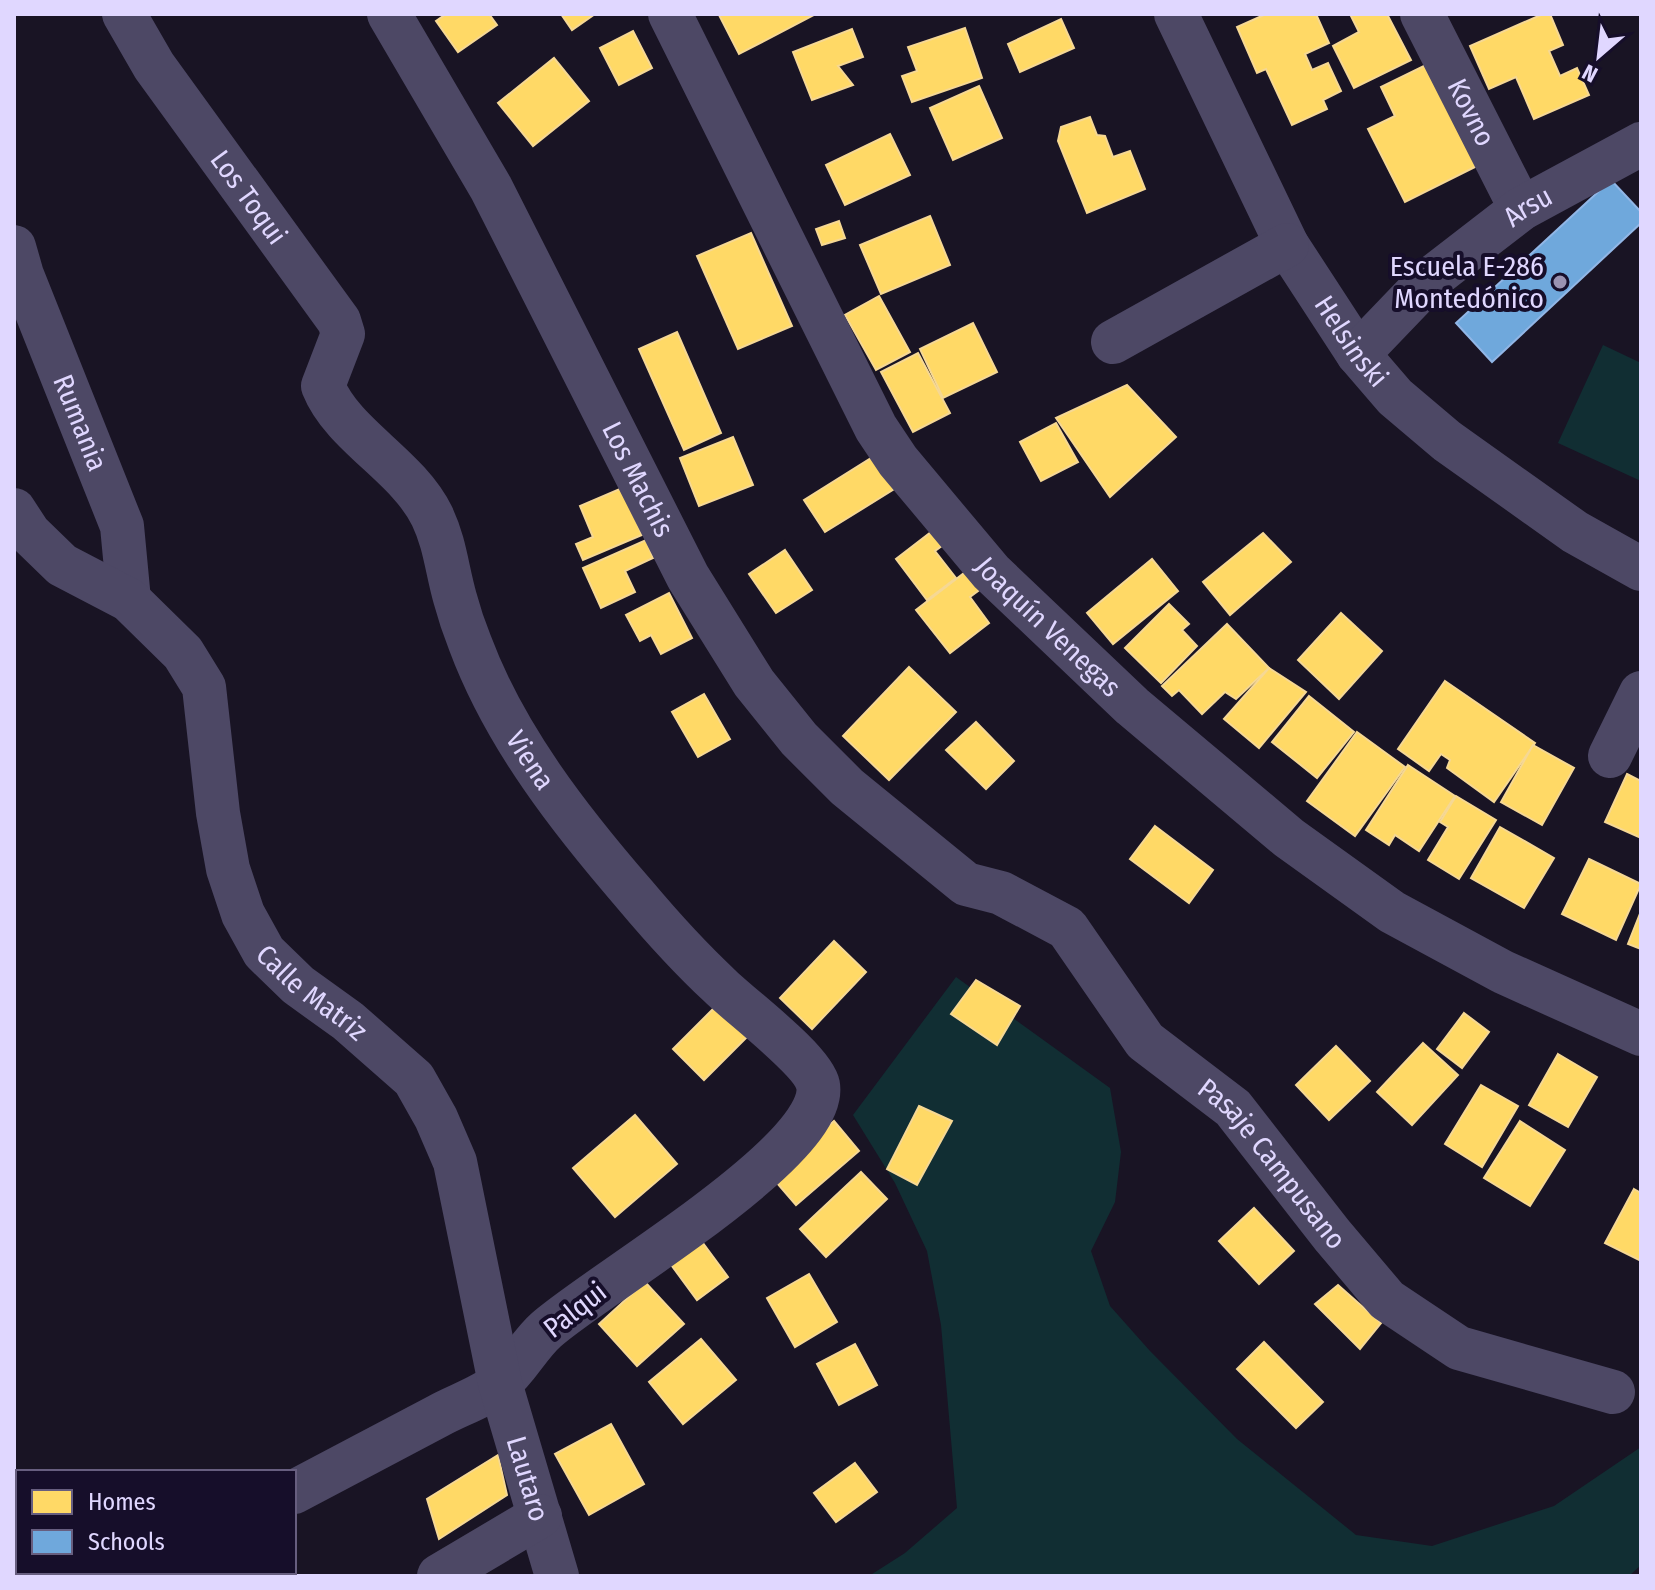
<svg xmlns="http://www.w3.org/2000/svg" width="1655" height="1590" font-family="'Fira Sans Condensed',sans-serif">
<rect width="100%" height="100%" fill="#191424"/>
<g fill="#112e33">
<path d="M1603,345l38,18v118l-83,-38z"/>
<path d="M956,977l154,111 11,64 -6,50 -24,49 19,55 40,45 87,88 119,96 76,11 122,-40 87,-59v118l-12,11h-760l36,-23 52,-45 -16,-183 -14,-74 -32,-68 -42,-68z"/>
</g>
<g fill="#ffd966" stroke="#f6d894" stroke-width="2">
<path d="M446,14h43l8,11 -39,27 -22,-31z"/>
<path d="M561,14h34l-23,16z"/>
<path d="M721,14h93v1l-75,39 -20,-39z"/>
<path d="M1266,14h50l13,29 -24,11 7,16 16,-7 13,28 -18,9 4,9 -35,16 -26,-56 -9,4 -20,-46z"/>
<path d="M1350,14h37l24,46 -57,28 -21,-42 26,-14z"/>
<path d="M1543,14h7l13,31 -14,6 11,25 17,-8 12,27 -55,24 -18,-42 -27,12 -19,-43z"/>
<path d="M1061,19l13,29 -54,24 -12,-28z"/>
<path d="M965,28l17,50 -70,24 -10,-26 15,-5 -9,-24z"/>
<path d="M852,29l11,28 -25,9 15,19 -41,15 -19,-48z"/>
<path d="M633,31l19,37 -33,17 -19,-37z"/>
<path d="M554,58l35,43 -56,45 -35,-43z"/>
<path d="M1440,58l51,101 -86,43 -37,-73 27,-13 -14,-29z"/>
<path d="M979,86l23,52 -49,22 -23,-52z"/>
<path d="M1090,117l7,18 8,1 8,21 17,-6 15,38 -58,24 -29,-72 3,-14z"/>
<path d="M890,134l20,41 -65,30 -19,-40z"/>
<path d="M930,216l20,49 -69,29 -21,-49z"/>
<path d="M839,221l6,17 -23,7 -6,-16z"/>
<path d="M751,233l41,93 -54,23 -41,-93z"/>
<path d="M879,296l31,56 -34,18 -31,-55z"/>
<path d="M973,323l24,49 -54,26 -23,-49z"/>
<path d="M677,332l44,101 -37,17 -45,-101z"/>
<path d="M918,353l32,60 -37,19 -32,-60z"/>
<path d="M1127,385l49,52 -66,60 -54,-79z"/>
<path d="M1056,423l22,39 -37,19 -21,-39z"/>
<path d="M733,437l20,48 -54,21 -19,-48z"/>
<path d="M876,455l20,33 -71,44 -21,-32z"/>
<path d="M622,488l20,47 -59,25 -7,-16 17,-7 -13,-31z"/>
<path d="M935,529l11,14 -11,8 21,27 -29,22 -31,-41z"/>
<path d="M1263,533l28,29 -61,53 -27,-33z"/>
<path d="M646,540l7,18 -28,13 10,21 -34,16 -18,-40z"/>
<path d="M785,550l27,40 -36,23 -27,-39z"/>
<path d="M1152,559l26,32 -65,53 -26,-31z"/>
<path d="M968,570l14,18 -12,9 19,26 -39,30 -34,-43z"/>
<path d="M669,593l23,45 -31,16 -10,-19 -11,6 -14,-26z"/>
<path d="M1169,604l20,20 -7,6 15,16 -36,37 -36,-35z"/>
<path d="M1341,613l41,38 -43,48 -41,-39z"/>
<path d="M1227,624l42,44 -33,31 -11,-7 -23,22 -23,-24 -7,6 -10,-10z"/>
<path d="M909,667l47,45 -67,68 -46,-44z"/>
<path d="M1269,668l37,24 -47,56 -35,-29z"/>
<path d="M1445,681l90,62 -41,59 -47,-34 3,-8 -9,-6 -12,17 -31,-22z"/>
<path d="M704,694l26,45 -32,18 -26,-45z"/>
<path d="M1309,696l45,36 -37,46 -45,-36z"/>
<path d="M976,722l38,39 -28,28 -40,-39z"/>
<path d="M1357,732l48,35 -50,69 -48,-35z"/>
<path d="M1533,745l41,23 -32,57 -41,-23z"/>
<path d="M1408,765l47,31 -36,55 -24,-16 -6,10 -23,-15z"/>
<path d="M1627,774l14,7v57l-36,-16z"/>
<path d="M1456,796l40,24 -37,59 -31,-19 20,-33 -8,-5z"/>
<path d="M1155,826l58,44 -24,33 -59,-44z"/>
<path d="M1500,827l54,31 -30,50 -53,-30z"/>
<path d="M1589,859l52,25 -25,56 -54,-26z"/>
<path d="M1641,911v38l-13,-5z"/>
<path d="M834,941l32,31 -54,57 -32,-31z"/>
<path d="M976,980l44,26 -23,39 -46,-31z"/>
<path d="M717,1005l31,31 -44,44 -31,-31z"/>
<path d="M1464,1013l25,19 -27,36 -25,-19z"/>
<path d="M1423,1043l35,32 -46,50 -35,-33z"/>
<path d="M1336,1046l34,35 -41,39 -33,-35z"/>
<path d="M1558,1054l39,23 -29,50 -39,-22z"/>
<path d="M1481,1085l37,21 -36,61 -37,-23z"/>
<path d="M919,1106l33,15 -35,64 -30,-16z"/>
<path d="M635,1115l42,49 -62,53 -42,-49z"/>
<path d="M834,1121l25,30 -63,54 -25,-29z"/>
<path d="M1520,1121l45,29 -35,56 -46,-28z"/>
<path d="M861,1172l26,27 -61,58 -26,-28z"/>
<path d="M1634,1189l7,4v68l-36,-18z"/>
<path d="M1254,1208l40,43 -35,33 -40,-43z"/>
<path d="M700,1239l28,38 -31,23 -28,-38z"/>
<path d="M809,1274l28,48 -42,25 -28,-49z"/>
<path d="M645,1282l39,42 -47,42 -38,-42z"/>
<path d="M1338,1285l43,38 -21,26 -45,-45z"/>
<path d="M701,1339l35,41 -53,44 -34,-42z"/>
<path d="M1264,1342l59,60 -27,26 -59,-59z"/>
<path d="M855,1344l22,41 -38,20 -22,-41z"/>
<path d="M611,1424l33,60 -55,31 -34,-61z"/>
<path d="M498,1455l9,40 -68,44 -12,-40z"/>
<path d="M855,1463l22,29 -41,30 -22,-29z"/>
</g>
<path fill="#6fa8dc" stroke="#91b6e6" stroke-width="2" d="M1611,180l30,32v11l-149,139 -36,-39z"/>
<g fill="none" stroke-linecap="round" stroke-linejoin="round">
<g stroke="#4d4865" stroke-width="44">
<path id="s1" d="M124,14l30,52 185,255 4,13 -20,52c20,50 84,79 109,130 13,27 15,54 23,82 4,15 9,30 15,45 35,94 100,177 165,252 26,31 55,63 85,91 20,20 93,74 98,99 12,65 -225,202 -272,245 -17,15 -28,38 -46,53 -17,14 -42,22 -62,33 -48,25 -96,51 -144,76"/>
<path id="s2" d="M389,14l102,174 197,389 66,106 45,56 48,48 119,97 35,9 66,35 78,113 88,67 99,127 55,65 72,48 154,44"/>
<path id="s3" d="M670,14l206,414 22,33 93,111 141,134 157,132 103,74 111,60 138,62"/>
<path id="s4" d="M1176,14l111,231 71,109 37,43 52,44 128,91 66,37"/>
<path id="s5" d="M1422,14l99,195"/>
<path id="s6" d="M14,247l8,28 100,251 7,74"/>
<path d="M1113,342l174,-97"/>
<path id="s7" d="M1358,354l71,-74 92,-71 120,-65"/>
<path id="s8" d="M14,510l15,23 33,32 67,35 54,53 21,34 14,126 10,56 15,45 21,38 34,33 50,36 66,58 22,39 19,44 45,221 57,193"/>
<path d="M1610,756l31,-63"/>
<path d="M118,1576l9,-4"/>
<path d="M439,1576l101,-60"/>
</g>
</g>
<circle fill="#9a93b2" stroke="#160e2a" stroke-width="3" cx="1560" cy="282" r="8"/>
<g text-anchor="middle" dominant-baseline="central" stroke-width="8" stroke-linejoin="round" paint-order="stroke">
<g font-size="28" fill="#e0d7ff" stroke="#160e2a">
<text stroke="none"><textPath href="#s5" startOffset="110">Kovno</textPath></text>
<text stroke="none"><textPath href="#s1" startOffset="222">Los Toqui</textPath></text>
<text stroke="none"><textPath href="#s7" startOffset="226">Arsu</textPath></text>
<text stroke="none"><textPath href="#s4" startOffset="372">Helsinski</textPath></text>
<text stroke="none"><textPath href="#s6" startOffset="188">Rumania</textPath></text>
<text stroke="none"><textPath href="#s2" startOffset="528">Los Machis</textPath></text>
<text stroke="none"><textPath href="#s3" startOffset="726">Joaquín Venegas</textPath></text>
<text stroke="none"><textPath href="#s1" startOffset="880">Viena</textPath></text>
<text stroke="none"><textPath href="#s8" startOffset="602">Calle Matriz</textPath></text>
<text stroke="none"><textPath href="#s2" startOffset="1482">Pasaje Campusano</textPath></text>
<text transform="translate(575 1310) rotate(-38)">Palqui</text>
<text stroke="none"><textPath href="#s8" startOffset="1154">Lautaro</textPath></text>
</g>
<g font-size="28" fill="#e0d7ff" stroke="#160e2a" text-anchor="end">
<text x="1544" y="266">Escuela E-286<tspan x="1544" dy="32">Montedónico</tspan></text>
</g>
</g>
<rect width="1655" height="1590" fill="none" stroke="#e0d7ff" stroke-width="32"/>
<rect x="16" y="1470" width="280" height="104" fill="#160e2a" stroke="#675e7f" stroke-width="2"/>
<rect x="32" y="1490" width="40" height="24" fill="#ffd966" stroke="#675e7f" stroke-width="2"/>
<text x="88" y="1510" font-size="24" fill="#e0d7ff">Homes</text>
<rect x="32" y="1530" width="40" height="24" fill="#6fa8dc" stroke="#675e7f" stroke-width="2"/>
<text x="88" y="1550" font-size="24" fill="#e0d7ff">Schools</text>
<g transform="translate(1599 56) rotate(208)" stroke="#160e2a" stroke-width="6" paint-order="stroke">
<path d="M0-6L14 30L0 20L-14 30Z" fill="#e0d7ff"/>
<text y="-12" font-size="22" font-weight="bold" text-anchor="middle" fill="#e0d7ff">N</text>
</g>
</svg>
